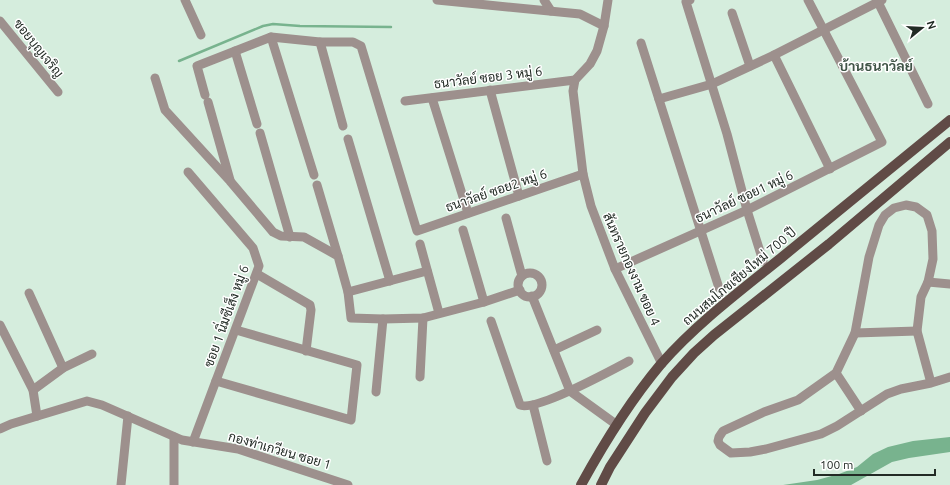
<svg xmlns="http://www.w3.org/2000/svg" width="950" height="485" font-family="Ubuntu,Sarabun,sans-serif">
<rect width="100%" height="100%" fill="#d5eddd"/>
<path fill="#78b38e" d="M950,437v15l-41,6 -17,4 -41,23h-68l34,-5 22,-6 18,-7 16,-13 15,-7 25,-6z"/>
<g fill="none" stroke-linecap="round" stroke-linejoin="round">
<path stroke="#78b38e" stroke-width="2.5" d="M179,61l84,-35 10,-2 27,2 91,1"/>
<g stroke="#9d908d" stroke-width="9">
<path d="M185,0l16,35"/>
<path d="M437,0l143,14 24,12"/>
<path d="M544,0l7,11"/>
<path d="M608,0l-4,26 -7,25 -7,13 -15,16 -2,11 10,83 8,32 24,63 47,95"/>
<path d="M690,0l-4,2 41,132 20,76 16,51"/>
<path d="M877,0l51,104"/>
<path d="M732,13l18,53"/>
<path d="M0,21l58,71"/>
<path d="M271,37l43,138"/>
<path d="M320,42l23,84"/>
<path d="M641,43l78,245"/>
<path d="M235,51l22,73"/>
<path d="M774,55l56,114"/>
<path d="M155,78l10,32 65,71 43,51 8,4 23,1 34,19 10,36 3,26 32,1 40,-1 61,-16 36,-12"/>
<path d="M490,90l29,106"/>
<path d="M205,95l-8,-29 74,-29 49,5h33l8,4 56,185 166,-57"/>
<path d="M432,98l36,115"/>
<path d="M659,99l53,-15 62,-29 108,-55"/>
<path d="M405,101l170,-21"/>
<path d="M208,102l22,78"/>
<path d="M260,133l30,104"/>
<path d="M348,139l42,142"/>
<path d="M188,172l65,76 6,18 -66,176"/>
<path d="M317,185l21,71"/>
<path d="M506,218l16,58"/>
<path d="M463,230l21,72"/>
<path d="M420,244l19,69"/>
<path d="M615,269l132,-59 135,-68 -74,-142"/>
<circle cx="530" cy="285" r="12"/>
<path d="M257,274l53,31 1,5 -5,41"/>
<path d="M928,282l22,2"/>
<path d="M348,292l79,-21"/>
<path d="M29,293l34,75"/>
<path d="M532,296l38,95 47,34"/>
<path d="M491,321l29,84c15,7 92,-35 109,-44"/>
<path d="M0,325l33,65 4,26"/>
<path d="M855,333l62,-2"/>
<path d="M554,350l43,-20"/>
<path d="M836,373l25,38"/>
<path d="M420,377l3,-59"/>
<path d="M216,381l135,39 6,-55 -121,-35"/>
<path d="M931,383l-14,-52 4,-34 7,-15 5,-23 -1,-28 -5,-16 -11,-8 -10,-2 -12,3 -9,7 -6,10 -10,32 -14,76 -19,40 -38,27 -34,12 -41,19 -4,6 -1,4 2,4 11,8 19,-1 16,-3 55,-15 16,-8 50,-32 14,-5 30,-6 19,-6"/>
<path d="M33,390l30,-22 29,-14"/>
<path d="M376,392l7,-73"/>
<path d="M533,405l14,56"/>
<path d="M0,429l11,-5 76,-23 15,4 80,35 56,9 110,36"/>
<path d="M121,485l7,-69"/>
<path d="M174,485v-48"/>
</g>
<g stroke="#604b46" stroke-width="10">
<path d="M581,485c23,-42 49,-84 80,-121 35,-40 79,-73 120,-106 56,-46 113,-92 169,-138"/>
<path d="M601,485l9,-18 35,-54 27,-36 22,-24 20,-18 115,-91 121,-102"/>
</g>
</g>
<g text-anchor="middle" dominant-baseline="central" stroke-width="3" stroke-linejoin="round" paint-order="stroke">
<g font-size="13" fill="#222b25" stroke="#fff">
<text transform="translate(39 48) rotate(51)">ซอยบุญเจริญ</text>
<text transform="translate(488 77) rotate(-7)">ธนาวัลย์ ซอย 3 หมู่ 6</text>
<text transform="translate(496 190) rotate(-19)">ธนาวัลย์ ซอย2 หมู่ 6</text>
<text transform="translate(744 196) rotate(-25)">ธนาวัลย์ ซอย1 หมู่ 6</text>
<text transform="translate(632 269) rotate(66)">สันทรายกองงาม ซอย 4</text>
<text transform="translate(739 276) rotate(-40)">ถนนสมโภชเชียงใหม่ 700 ปี</text>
<text transform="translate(226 316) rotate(-70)">ซอย 1 นิ่มซีเส็ง หมู่ 6</text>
<text transform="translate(280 450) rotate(16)">กองท่าเกวียน ซอย 1</text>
</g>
<g font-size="14" font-weight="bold" fill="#405547" stroke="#fff">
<text x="876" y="66">บ้านธนาวัลย์</text>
</g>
</g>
<g transform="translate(922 28) rotate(72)" stroke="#ffffff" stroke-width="3" paint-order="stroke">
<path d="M0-3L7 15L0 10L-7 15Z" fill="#222b25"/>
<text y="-6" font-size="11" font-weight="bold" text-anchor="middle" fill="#222b25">N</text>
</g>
<path d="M814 469v6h121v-6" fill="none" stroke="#222b25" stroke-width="2"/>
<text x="820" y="469" font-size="12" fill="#222b25" stroke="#ffffff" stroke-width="3" paint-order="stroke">100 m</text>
</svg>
